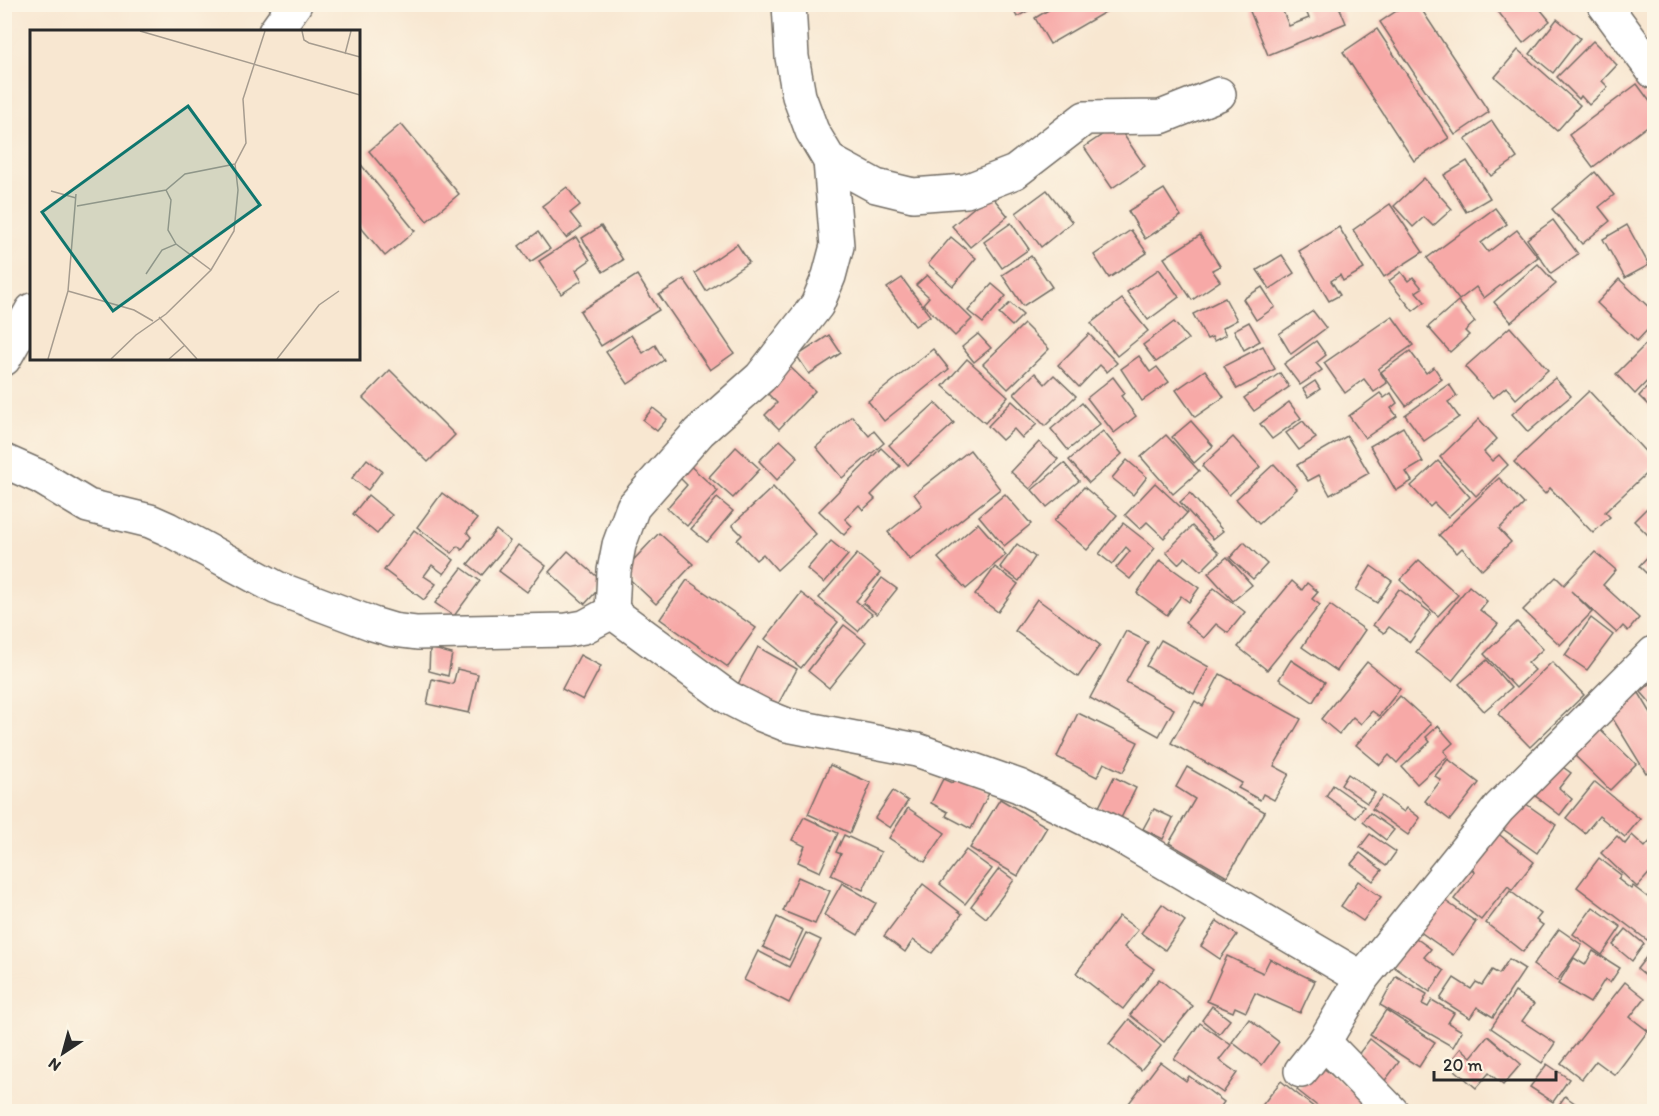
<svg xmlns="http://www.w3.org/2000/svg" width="1659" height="1116" font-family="Itim,sans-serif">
<rect width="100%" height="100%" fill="#fcf5e5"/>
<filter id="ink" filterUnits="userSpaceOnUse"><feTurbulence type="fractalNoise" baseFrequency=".0167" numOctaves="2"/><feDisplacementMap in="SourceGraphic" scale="12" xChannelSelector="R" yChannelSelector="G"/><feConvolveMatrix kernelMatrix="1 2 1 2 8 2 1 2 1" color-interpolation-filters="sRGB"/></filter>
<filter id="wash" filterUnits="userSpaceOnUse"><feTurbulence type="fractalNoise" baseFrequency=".008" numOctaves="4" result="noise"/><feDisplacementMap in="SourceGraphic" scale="24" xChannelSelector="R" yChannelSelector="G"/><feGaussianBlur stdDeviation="1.35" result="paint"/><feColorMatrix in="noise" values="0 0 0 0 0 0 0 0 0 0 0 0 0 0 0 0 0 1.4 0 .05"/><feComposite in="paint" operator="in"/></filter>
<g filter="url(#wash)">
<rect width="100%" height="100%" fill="#f8e7d1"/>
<g id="blocks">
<g fill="#f7a9a7">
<path d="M1010,4h30l-23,13z"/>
<path d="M1058,4h61l-69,40 -15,-26z"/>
<path d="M1247,4h33l9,22 20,-8 -6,-14h35l8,19 -78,32z"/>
<path d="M1407,4h11l71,108 -34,23 -75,-113z"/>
<path d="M1492,4h44l14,17 -27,22z"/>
<path d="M1557,19l23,19 -27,35 -23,-19z"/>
<path d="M1377,29l72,109 -35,23 -71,-109z"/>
<path d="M1593,41l24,24 -15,16 6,6 -19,18 -8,-9 -2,3 -22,-22z"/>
<path d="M1518,50l62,55 -23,26 -62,-54z"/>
<path d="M1637,84l17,23v14l-61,46 -24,-32z"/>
<path d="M1492,121l25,37 -26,18 -26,-37z"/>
<path d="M401,124l58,70 -32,27 -58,-70z"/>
<path d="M1117,125l28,41 -33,22 -28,-41z"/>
<path d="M358,161l57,70 -30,25 -27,-32z"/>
<path d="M1467,161l23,37 -24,14 -22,-37z"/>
<path d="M1595,172l19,23 -15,12 11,14 -28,23 -30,-35z"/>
<path d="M1424,178l28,31 -19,17 -9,-9 -11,10 -19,-21z"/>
<path d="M567,187l13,18 -10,8 11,14 -15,11 -24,-32z"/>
<path d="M1164,189l17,27 -36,23 -17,-28z"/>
<path d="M1047,190l25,32 -31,25 -25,-34z"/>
<path d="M990,194l18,22 -38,31 -18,-21z"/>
<path d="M1390,204l33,48 -39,25 -31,-47z"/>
<path d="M1495,208l12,16 -26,19 7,9 29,-22 21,27 -54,41 -8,-11 -17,13 -32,-42z"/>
<path d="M1553,220l25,34 -27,19 -24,-34z"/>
<path d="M1011,223l18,26 -27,19 -18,-26z"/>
<path d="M1627,225l22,40 -24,13 -22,-39z"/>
<path d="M601,226l22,34 -20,12 -21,-34z"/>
<path d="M1339,227l25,42 -21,12 -3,-6 -9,6 9,14 -11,6 -30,-50z"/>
<path d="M1131,230l16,23 -38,25 -15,-23z"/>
<path d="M538,232l12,17 -20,13 -11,-16z"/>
<path d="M1200,235l20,31 -8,4 8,11 -28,19 -28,-42z"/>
<path d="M576,237l14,23 -14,10 6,10 -21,14 -22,-33z"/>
<path d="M951,237l25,21 -23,28 -25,-22z"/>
<path d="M737,244l12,18 -43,29 -11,-18z"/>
<path d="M1282,255l12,18 -24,16 -13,-19z"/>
<path d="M1031,256l21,31 -29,19 -21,-31z"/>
<path d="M1538,264l18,20 -45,38 -17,-20z"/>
<path d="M1159,269l20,28 -31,23 -21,-28z"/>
<path d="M1401,272l7,9 5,-4 9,11 -6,4 9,10 -12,9 -24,-30z"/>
<path d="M637,275l22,35 -58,36 -21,-35z"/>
<path d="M927,275l45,44 -17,17 -32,-32 6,-7 -13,-12z"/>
<path d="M902,278l28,38 -15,10 -28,-38z"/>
<path d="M684,279l50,74 -24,17 -51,-75z"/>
<path d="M1619,279l35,33v11l-17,18 -40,-38z"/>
<path d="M992,284l14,12 -23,27 -15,-12z"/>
<path d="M1262,287l13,20 -19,13 -13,-21z"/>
<path d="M1225,298l12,22 -15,8 4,7 -12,6 -2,-4 -5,2 -14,-25z"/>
<path d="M1122,299l26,32 -31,25 -26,-33z"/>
<path d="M1458,301l17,21 -10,9 4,4 -19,17 -22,-25z"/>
<path d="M1010,303l13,12 -11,11 -13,-12z"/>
<path d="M1313,311l13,17 -35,26 -12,-20z"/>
<path d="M1392,316l21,29 -35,24 9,14 -13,9 -10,-13 -19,14 -21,-30z"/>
<path d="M1174,322l14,17 -32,23 -13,-17z"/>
<path d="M1249,322l11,19 -16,9 -10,-20z"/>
<path d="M1024,324l25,25 -41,40 -25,-25z"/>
<path d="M1510,327l38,43 -32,29 -10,-12 -13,11 -28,-31z"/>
<path d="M978,334l13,14 -17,14 -12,-15z"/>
<path d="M1089,334l28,29 -10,9 -7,-7 -21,22 -21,-22z"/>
<path d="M631,335l12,18 12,-8 9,15 -36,24 -22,-32z"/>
<path d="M829,335l12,18 -32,21 -12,-18z"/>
<path d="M1654,336v38l-19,20 -19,-20z"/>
<path d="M1316,341l10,14 -10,8 6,7 -22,15 -16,-21z"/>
<path d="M1263,346l12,23 -38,20 -13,-23z"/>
<path d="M933,349l16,20 -65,52 -16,-20z"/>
<path d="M1410,351l16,22 8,-6 8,12 -36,27 -25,-34z"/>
<path d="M1139,356l11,16 7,-5 12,15 -27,19 -21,-32z"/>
<path d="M967,359l41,37 -23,27 -42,-37z"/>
<path d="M786,363l29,28 -36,38 -14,-14 12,-12 -15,-15z"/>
<path d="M390,370l65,65 -27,27 -65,-64z"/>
<path d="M1205,370l19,27 -29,20 -19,-27z"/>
<path d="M1035,373l10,11 9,-9 22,21 -31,30 -31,-32z"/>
<path d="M1280,373l9,14 -35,24 -10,-13z"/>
<path d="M1113,377l12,16 -4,3 15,20 -22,17 -27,-35z"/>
<path d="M1555,378l16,18 -43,36 -16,-18z"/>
<path d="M1654,380v31l-15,-15z"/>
<path d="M1315,381l5,8 -12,8 -5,-8z"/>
<path d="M1449,384l8,12 -9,6 11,15 -35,24 -19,-26z"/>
<path d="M1589,391l65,70v5l-49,46 5,5 -17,16 -43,-45 -5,6 -31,-32z"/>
<path d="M1380,393l4,5 7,-5 6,10 -6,5 6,8 -32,22 -16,-22z"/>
<path d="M1012,401l25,23 -15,14 -8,-9 -12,11 -14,-14z"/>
<path d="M1289,402l12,16 -29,21 -12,-15z"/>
<path d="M935,403l19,20 -46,42 -19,-20z"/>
<path d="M1082,403l18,21 -32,26 -17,-21z"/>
<path d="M653,408l14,11 -10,12 -14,-11z"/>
<path d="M852,416l17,20 5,-5 10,12 -42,35 -26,-31z"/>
<path d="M1479,419l18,20 -13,13 8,9 7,-6 9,10 -32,31 -36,-39z"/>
<path d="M1191,421l22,25 -19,17 -22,-26z"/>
<path d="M1303,421l13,17 -17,12 -13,-17z"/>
<path d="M1403,427l20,35 -17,10 6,9 -16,10 -26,-45z"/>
<path d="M1103,431l19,23 -33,29 -20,-23z"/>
<path d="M1166,435l33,36 -26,23 -32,-37z"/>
<path d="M1347,436l22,37 -39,22 -11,-20 -11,6 -11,-16z"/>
<path d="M1233,437l27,30 -31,28 -27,-29z"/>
<path d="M780,440l18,17 -21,23 -18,-19z"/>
<path d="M1039,442l19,17 -28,30 -19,-17z"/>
<path d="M736,447l24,22 -27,29 -24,-21z"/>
<path d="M881,448l19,18 -29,29 4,4 -12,11 -4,-5 -14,14 7,7 -8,9 -25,-24z"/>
<path d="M970,450l30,39 -90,71 -22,-28 34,-27 -8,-11z"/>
<path d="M367,459l15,12 -14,19 -16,-12z"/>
<path d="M1127,460l20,17 -14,18 -21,-17z"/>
<path d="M1438,461l32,36 -22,20 -14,-14 -4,4 -19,-21z"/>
<path d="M687,463l31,28 -31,35 -20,-18 20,-23 -10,-10z"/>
<path d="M1064,463l15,18 -32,26 -15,-17z"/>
<path d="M1274,464l23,25 -38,35 -23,-25z"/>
<path d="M1499,478l25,26 -25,25 12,13 -29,28 -20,-22 -5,5 -18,-18z"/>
<path d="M1155,483l32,30 -23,25 -17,-16 -7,7 -15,-14z"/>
<path d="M773,487l43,47 -39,36 -14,-16 -7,6 -19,-20 5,-5 -10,-10z"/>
<path d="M1084,487l33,28 -30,35 -33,-29z"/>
<path d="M442,493l35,26 -10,13 4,5 -9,13 -4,-4 -6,7 -35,-26z"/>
<path d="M1190,493l33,38 -10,8 -33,-37z"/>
<path d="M1005,494l26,30 -27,22 -25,-30z"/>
<path d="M368,495l24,20 -15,19 -24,-20z"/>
<path d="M717,498l16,13 -26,31 -16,-13z"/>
<path d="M1648,507l6,7v27l-20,-20z"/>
<path d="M978,523l28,32 -40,34 -28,-31z"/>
<path d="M1123,523l32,25 -25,31 -14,-11 14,-17 -4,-4 -14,17 -13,-10z"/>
<path d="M1192,526l27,27 -18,18 -16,-14 -7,7 -12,-12z"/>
<path d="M414,530l40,30 -10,14 -12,-9 -8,11 12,8 -12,16 -40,-30z"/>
<path d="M496,530l14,11 -28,34 -14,-11z"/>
<path d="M659,533l34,31 -37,40 -34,-32z"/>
<path d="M831,541l17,14 -24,28 -17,-14z"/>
<path d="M1244,542l23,22 -14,15 -23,-21z"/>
<path d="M1017,544l18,13 -16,24 -19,-14z"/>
<path d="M518,545l28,21 -19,26 -28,-21z"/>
<path d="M1654,550v31l-15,-15z"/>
<path d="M568,551l36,32 -19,21 -36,-32z"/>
<path d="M1595,552l21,18 -13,15 36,33 -11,13 -5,-5 -6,7 -46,-42 21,21 -32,33 -37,-35 33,-33 8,8z"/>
<path d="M857,554l23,19 -24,28 16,13 -14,17 -39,-33z"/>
<path d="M1227,557l25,28 -19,16 -25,-28z"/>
<path d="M1160,560l39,28 -10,14 -8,-6 -14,19 -30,-22z"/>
<path d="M1419,560l39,35 -20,21 -38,-36z"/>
<path d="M1371,566l21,15 -15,22 -21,-13z"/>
<path d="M995,567l23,17 -20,28 -23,-17z"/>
<path d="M462,568l18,13 -26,35 -19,-13z"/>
<path d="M882,578l15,11 -20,25 -14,-11z"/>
<path d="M687,580l69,48 -28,39 -68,-48z"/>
<path d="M1292,581l10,9 5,-7 11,9 -6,7 8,6 -53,65 -29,-23z"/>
<path d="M1469,586l18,15 -7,9 18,14 -46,57 -36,-29z"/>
<path d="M1214,588l31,24 -17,21 -12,-9 -12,14 -19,-15z"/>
<path d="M1399,589l32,24 -21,29 -21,-15 -5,6 -11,-8z"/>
<path d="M801,593l37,29 -37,46 -36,-29z"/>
<path d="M1037,599l63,46 -22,32 -63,-46z"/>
<path d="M1330,605l35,25 -28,41 -35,-24z"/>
<path d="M1591,618l22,17 -26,35 -22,-15z"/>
<path d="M1517,622l26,27 -15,14 7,7 -19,18 -32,-34z"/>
<path d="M844,625l22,17 -37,46 -21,-17z"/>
<path d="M1126,631l22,11 -22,40 48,27 -15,27 -69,-38z"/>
<path d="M1161,640l48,27 -15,27 -48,-28z"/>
<path d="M758,647l39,22 -21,39 -39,-22z"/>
<path d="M430,648l22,6 -4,22 -19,-5z"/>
<path d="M580,655l21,11 -18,34 -21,-11z"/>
<path d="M1291,660l34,22 -12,20 -34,-23z"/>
<path d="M1487,660l24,28 -27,23 -25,-27z"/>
<path d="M1367,662l33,27 -21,27 -7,-5 -11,13 -8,-7 -14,17 -18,-15z"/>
<path d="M1552,662l32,33 -54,52 -32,-33z"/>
<path d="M457,669l21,5 -9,39 -42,-9 5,-25 21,5z"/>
<path d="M1220,674l81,45 -27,47 15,8 -15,26 -11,-6 -3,6 -22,-12 4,-5 -71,-40 24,-42 8,5z"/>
<path d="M1654,680v27l-13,-15z"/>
<path d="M1639,693l15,25v50l-8,5 -38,-62z"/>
<path d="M1400,696l31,28 -34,39 -8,-8 -9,10 -24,-20z"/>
<path d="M1078,713l60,29 -15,30 -19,-9 -7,14 -40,-20z"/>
<path d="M1438,726l15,17 -9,8 4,5 -31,28 -15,-17 28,-25 -4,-5z"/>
<path d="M1596,726l40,38 -26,26 -39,-38z"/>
<path d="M1448,759l31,24 -29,37 -25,-19 16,-21 -6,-4z"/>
<path d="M1553,760l18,13 -12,15 13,11 -12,16 -31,-24z"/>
<path d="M830,765l41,18 -21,50 -42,-19z"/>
<path d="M1187,767l78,45 -38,65 -58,-34 26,-44 -19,-12z"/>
<path d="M1348,774l27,19 -8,10 -26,-18z"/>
<path d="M956,775l33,18 -18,36 -25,-13 2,-4 -17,-9 12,-24 9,4z"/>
<path d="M1114,777l22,11 -15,30 -22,-11z"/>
<path d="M1595,782l45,37 -15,18 -26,-21 -14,17 -19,-15z"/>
<path d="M1333,785l31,22 -8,11 -30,-22z"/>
<path d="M893,791l15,10 -18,27 -15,-10z"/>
<path d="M1382,796l22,16 3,-4 13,10 -12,17 -36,-26z"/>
<path d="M1000,799l47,28 -29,49 -48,-28z"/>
<path d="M1519,799l37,26 -19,28 -37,-26z"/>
<path d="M908,808l37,25 -20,29 -36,-24z"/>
<path d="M1154,809l19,9 -10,21 -20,-10z"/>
<path d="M1370,813l24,17 -8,10 -23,-18z"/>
<path d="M804,817l34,16 -18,39 -22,-10 7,-16 -13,-6z"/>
<path d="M1496,832l38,30 -22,28 -4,-4 -27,34 -27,-21 21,-27 -6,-5z"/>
<path d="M1370,834l26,18 -10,14 -26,-19z"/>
<path d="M844,835l37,17 -18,38 -32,-15 10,-21 -5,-2z"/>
<path d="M1632,835l13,12 8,-9 1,1v29l-17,19 -36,-34 16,-17 8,8z"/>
<path d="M966,850l26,19 -27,35 -25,-20z"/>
<path d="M1360,853l22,17 -9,11 -22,-17z"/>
<path d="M1599,858l22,17 -3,4 13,10 2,-3 21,16v28l-7,10 -70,-53z"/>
<path d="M999,869l15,11 -28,38 -15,-12z"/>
<path d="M798,877l32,14 -15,33 -32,-13z"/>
<path d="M1358,881l23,16 -18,24 -22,-15z"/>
<path d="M842,883l34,20 -18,32 -34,-20z"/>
<path d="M923,884l39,30 -30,39 -19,-13 -8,12 -21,-16z"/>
<path d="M1510,891l31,23 -5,6 7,5 -20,27 -37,-29z"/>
<path d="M1441,898l35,24 -23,33 -34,-24z"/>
<path d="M1162,904l23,17 -20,29 -24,-17z"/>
<path d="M1593,907l28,20 -19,28 -29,-21z"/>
<path d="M1119,916l19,14 -14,17 30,22 -31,40 -47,-36z"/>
<path d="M777,917l26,13 -14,30 -26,-13z"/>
<path d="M1217,921l20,14 -17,24 -19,-13z"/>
<path d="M1559,929l23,16 -25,36 -24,-16z"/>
<path d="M1626,929l18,15 -12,17 -19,-16z"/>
<path d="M806,933l15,7 -32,63 -45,-23 14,-29 31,16z"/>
<path d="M1413,936l18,13 -7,8 20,14 -14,21 -37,-26z"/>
<path d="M1654,947v36l-17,-14z"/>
<path d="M1593,951l27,17 -10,15 -5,-4 -15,24 -32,-19 16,-26 11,7z"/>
<path d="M1227,956l36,17 7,-14 45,22 -15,32 -45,-20 -9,19 -11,-5 -2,5 -26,-11z"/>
<path d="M1509,959l16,10 -32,48 -16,-10 -7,11 -30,-19 14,-21 17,11 5,-7 6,3 10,-15 7,4z"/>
<path d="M1396,976l31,18 -5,10 6,3 4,-7 22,13 -6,10 14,8 -9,16 -73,-42z"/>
<path d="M1159,979l34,27 -29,36 -34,-27z"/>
<path d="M1625,982l20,16 -15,19 18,14 -33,44 -19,-14 -14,18 -21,-16z"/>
<path d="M1515,992l19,12 -12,17 33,22 -13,20 -51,-35z"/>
<path d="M1212,1006l18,14 -11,14 -17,-14z"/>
<path d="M1386,1010l49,32 -16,25 -49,-32z"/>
<path d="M1129,1019l32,27 -20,24 -32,-26z"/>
<path d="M1249,1019l30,23 -17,23 -30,-23z"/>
<path d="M1200,1023l31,22 -12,15 18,13 -14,20 -49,-34z"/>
<path d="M1488,1036l33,28 -18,21 -14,-12 -13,15 -28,-24 13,-16 10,9z"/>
<path d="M1370,1039l29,23 -19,25 -30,-22z"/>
<path d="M1160,1062l26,19 3,-5 35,26 -7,10h-76l-12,-9z"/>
<path d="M1318,1064l45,35 -9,13h-36l3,-3 -24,-19z"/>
<path d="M1547,1064l22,15 -16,23 -23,-15z"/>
<path d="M1281,1081l35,28 -2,3h-57z"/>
<path d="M1565,1096l22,16h-33z"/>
</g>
</g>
</g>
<g filter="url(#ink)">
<use href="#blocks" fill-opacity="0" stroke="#736d65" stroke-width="1.5"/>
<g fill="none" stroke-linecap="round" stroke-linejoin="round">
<defs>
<g id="street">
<path d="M789,4l3,53 7,39 13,35 18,30 46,25 37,9 53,-4 49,-19 70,-54 76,-1 58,-23"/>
<path d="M1604,4l50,68"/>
<path d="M275,32l20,-28"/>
<path d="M4,359l28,-49"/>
<path d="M4,461l36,16 48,29 62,15 18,8 109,59 96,36 20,6 24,3 150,-3 17,-3 28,-15 117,86 33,17 25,10 130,25 102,36 101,50 242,142"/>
<path d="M612,612l2,-41 5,-26 14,-38 66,-75 62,-55 56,-72 12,-29 8,-30 -7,-85"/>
<path d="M1324,1042l68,70"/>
<path d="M1301,1071l23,-29 38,-64 137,-170 155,-155"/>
</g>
</defs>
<use href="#street" stroke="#736d65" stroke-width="36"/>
<use href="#street" stroke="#fff" stroke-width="33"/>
</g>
</g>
<g transform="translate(30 30)">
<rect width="330" height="330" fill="#f8e7d1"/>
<path fill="none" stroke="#a69c8f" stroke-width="1.5" d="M110,1l220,64M272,1l2,9 5,3 51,14M315,24l6,-23M136,160l5,10 -3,30 8,14M21,161l25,7M47,176l89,-16 19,-16 50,-10 11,-21 -3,-44 22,-68M116,244l16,-24 14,-6 35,26M38,261l66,19 19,11M129,287l38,42M18,329l20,-68 8,-97M81,329l25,-24 30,-21 45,-44 23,-39 4,-41 -3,-26M139,329l16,-14M247,329l42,-54 20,-14"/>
<path fill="#0f766e" fill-opacity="0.15" stroke="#0f766e" stroke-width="3" d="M158,76l72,99 -147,106 -71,-99z"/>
<rect width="330" height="330" fill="none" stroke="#2b2b2b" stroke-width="3"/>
</g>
<rect width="1659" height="1116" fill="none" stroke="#fcf5e5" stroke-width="24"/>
<g transform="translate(63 1053) rotate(216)" stroke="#fcf5e5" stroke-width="4.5" paint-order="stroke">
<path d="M0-4.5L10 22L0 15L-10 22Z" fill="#2b2b2b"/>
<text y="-9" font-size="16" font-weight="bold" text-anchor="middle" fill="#2b2b2b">N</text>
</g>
<path d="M1434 1071v9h122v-9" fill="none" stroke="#2b2b2b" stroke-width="3"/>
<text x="1443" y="1071" font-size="18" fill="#2b2b2b" stroke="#fcf5e5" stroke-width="4.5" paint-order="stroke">20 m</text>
</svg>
